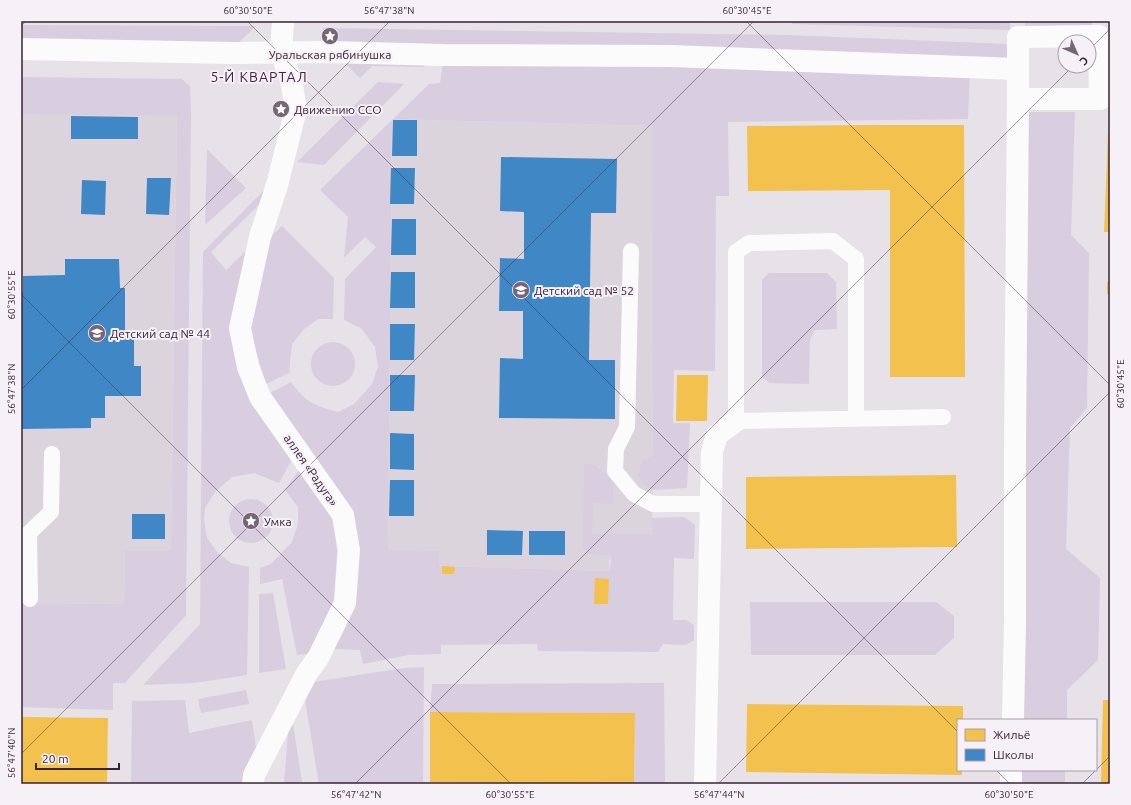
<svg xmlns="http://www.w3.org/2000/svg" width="1131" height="805" font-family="Ubuntu,sans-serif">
<rect width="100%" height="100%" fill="#e7e2e8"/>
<g fill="#dcd4dd">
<path d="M21,113l156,2 -6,437 -46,-1 -1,53 -103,-1z"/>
<path d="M392,119l261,7v364l-2,65h-39l-3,7 1,9 -171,-5 -51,-15z"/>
</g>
<g fill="#d9cde0">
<path d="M613,21h163l-1,2z"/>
<path d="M793,21h217v9l-218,-6z"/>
<path d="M1025,21h67v6l-67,2z"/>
<path d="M21,25l235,1 -19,18h-216z"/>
<path d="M323,28l465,7 221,9v17l-687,-17z"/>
<path d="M339,58l91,3 -7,6 -51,-1 -12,12z"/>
<path d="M443,63l527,8 -2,48 -240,3 1,74h-13l-1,175 -41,-1 -1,53h17l-3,65 -34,2 -10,-6 -5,-9 4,-14 11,-6 -1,-329 -260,-7 -4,431 50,1 1,15 171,5 1,-16 -23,-1 -5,-6 1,-84 11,1 18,17v22l-20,-1 -1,31h60v-16l32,-1 11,8 -1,34 -20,-1 -1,62h13l8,5v15l-8,5 -23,-1 -5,8 -120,-1 -1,-7 -96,1v9l-33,1 -45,9 -3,-14 -28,-1 25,-88 -87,-168 21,-11c16,21 22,23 47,30l16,-8 18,-20 6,-17 -3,-20 -14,-19 -17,-8 1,-41 31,-32 -11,-10 -21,21 4,-41 -28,-27 109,-106 11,-1z"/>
<path d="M21,77l161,2 8,7 1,29 -5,500 -61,68h-12v27l-92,-3v-104l103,1 1,-53h46l6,-435 -156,-2z"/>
<path d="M378,82l26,2 -80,81 -27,-3z"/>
<path d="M1024,112h51l-4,123 18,18 -2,155 -17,20 -4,121 34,29 -2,82 -31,30v30h-47z"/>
<path d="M207,149l39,39 -41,37z"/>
<path d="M271,183l-4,14 -56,55 15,18 21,-20 -14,78 61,128 -15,27 -25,-10 -22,4 -17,15 -10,16 -1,12 3,18 10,14 14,11 18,4 -2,108 -53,8 -51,2 57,-61 3,-372z"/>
<path d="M282,226l52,52 -1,41h-15l-14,10 -12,15 -3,29 -23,11 -16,-54 13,-86z"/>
<path d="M769,273h58l9,9 1,47 -22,1 -5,9 -1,45 -39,-1 -8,-6v-97z"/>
<circle cx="333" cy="364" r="22"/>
<path d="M301,467l31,49 5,34 -3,49 -11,32 -9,22 -17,2 -15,-76 -22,5v-16l11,-4 21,-22 6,-18v-17l-13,-17z"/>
<circle cx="251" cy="521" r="22"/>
<path d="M273,593l13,76 -27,4v-79z"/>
<path d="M750,602h186l18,14v22l-19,17h-184z"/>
<path d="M424,667l-1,117h-104l-15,-90 9,-12 91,-14z"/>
<path d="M664,683l1,100h-31l1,-70 -205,-1 2,-28z"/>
<path d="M246,690l3,14 -48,9 -3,-14z"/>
<path d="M185,700l4,33 63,-13 5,33 -12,31h-114l1,-83z"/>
<path d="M292,718l10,64 -18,2 5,-64z"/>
<rect x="1020" y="770" width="45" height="14"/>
</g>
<g fill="#f2c14e">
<path d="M873,125h91l1,252h-75v-187l-142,1 -1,-65z"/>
<path d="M1108,134h2v98h-6z"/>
<rect x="1107" y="282" width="3" height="12"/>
<path d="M677,375h31l-1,46h-31z"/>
<path d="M956,475l1,72 -211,2v-72z"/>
<path d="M442,566l13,1 -1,7h-12z"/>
<path d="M595,578l14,1 -1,25h-14z"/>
<path d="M1103,700h7v84h-9z"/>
<path d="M747,704l216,2v14h-5v50h4v5l-216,-3z"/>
<path d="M430,712l205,1 -1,70 -204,-1z"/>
<path d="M21,717l87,1 -1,66h-86z"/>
</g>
<g fill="#3f88c5">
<path d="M71,116l67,1v22h-67z"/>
<path d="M393,120h24v36h-25z"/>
<path d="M501,157l116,2 -1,54h-25l-2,147h26v59l-116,-1 1,-60 23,1v-48h-24l1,-53 24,1v-47l-24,-1z"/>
<path d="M391,168h24l-1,36h-24z"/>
<path d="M147,178h24l-2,37 -23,-1z"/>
<path d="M82,180l24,1 -1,34 -24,-1z"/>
<path d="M392,219h24v36h-25z"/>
<path d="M65,259h54l1,29h5v48h9v30h7v30h-36v22h-14v10l-70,1v-137h2v-16l42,-1z"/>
<path d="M391,272h24v36h-25z"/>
<path d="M390,324h25l-1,36h-24z"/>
<path d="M390,375h25l-1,36h-24z"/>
<path d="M390,433l24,1v36l-24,-1z"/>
<path d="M390,480h24v36h-25z"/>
<rect x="132" y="514" width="33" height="25"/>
<path d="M487,530l36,1 -1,24h-35z"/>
<rect x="529" y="531" width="36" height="24"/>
</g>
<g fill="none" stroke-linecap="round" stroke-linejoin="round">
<g stroke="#fbfbfc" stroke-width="16">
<path d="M631,251l-4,176 -11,22 -1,22 19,23 19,10h57"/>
<path d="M856,419v-160l-23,-18 -84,2 -13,9v169l207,-4"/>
<path d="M30,599l-1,-66 22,-21 1,-58"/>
</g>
<g stroke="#fbfbfc" stroke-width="22">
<path d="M1099,36l1,63h-82v-62z"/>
<path d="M21,49l213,4 96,-1 113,3 228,1 346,13"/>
<path d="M1013,720l2,-98v-176l3,-347"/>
<path d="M253,784l1,-9 53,-102 11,-15 27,-55 4,-53 -6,-35 -83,-118 -12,-30 -8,-39 20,-91 17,-52 19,-76 -5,-29 -10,-28 2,-31"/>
<path d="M1011,784v-14"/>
</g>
<path stroke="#fbfbfc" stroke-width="22" d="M705,784l7,-332 5,-17 19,-14"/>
</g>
<path fill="none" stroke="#392337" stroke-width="1" stroke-opacity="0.45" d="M247,21l711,711M746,21l364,364M21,26l5,-5M1089,50l21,-21M21,294l490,490M21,390l369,-369M21,754l733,-733M996,770l14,14M1096,770l14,-14M355,784l718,-718M718,784l392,-392M1082,784l14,-14"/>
<defs>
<symbol id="sight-disc" viewBox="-11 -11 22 22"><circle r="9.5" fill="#766675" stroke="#f6f0f7"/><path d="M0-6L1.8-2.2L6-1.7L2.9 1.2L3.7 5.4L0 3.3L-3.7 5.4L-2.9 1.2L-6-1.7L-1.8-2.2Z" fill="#fff"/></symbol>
<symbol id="school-disc" viewBox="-11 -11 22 22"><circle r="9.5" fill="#766675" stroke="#f6f0f7"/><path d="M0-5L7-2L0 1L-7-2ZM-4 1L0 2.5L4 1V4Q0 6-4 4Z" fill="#fff"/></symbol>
</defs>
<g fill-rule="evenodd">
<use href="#sight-disc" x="320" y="26" width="20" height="20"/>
<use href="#sight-disc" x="271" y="99" width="20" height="20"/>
<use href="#school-disc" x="511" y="280" width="20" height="20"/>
<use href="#school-disc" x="87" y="323" width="20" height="20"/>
<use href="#sight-disc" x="241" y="511" width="20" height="20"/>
</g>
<g text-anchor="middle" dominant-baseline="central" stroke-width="4" stroke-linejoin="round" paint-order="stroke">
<g font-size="12" fill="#392337" stroke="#f6f0f7" text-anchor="start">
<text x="330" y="54" text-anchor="middle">Уральская рябинушка</text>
<text x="294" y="109">Движению ССО</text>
<text x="534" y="290">Детский сад № 52</text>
<text x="110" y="333">Детский сад № 44</text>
<text x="264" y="521">Умка</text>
</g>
<g font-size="12" fill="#392337" stroke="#f6f0f7">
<text transform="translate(311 470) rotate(55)">аллея «Радуга»</text>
</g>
<g font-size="14" letter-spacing="1" fill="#492045" stroke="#f6f0f7">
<text x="259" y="77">5-Й КВАРТАЛ</text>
</g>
</g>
<rect width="1131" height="805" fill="none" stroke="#f6f0f7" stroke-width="44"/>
<rect x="957" y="719" width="140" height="52" fill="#f6f0f7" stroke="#aa9eaa"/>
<rect x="965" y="729" width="20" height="12" fill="#f2c14e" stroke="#aa9eaa"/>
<text x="993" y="739" font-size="12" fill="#392337">Жильё</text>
<rect x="965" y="749" width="20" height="12" fill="#3f88c5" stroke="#aa9eaa"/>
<text x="993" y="759" font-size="12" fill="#392337">Школы</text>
<g transform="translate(1077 54) rotate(135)"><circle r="19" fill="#f6f0f7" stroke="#aa9eaa"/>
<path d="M0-3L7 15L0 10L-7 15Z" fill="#766675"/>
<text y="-6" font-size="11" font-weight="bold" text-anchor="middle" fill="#392337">С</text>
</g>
<path d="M36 763v6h83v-6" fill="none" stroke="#392337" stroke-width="2"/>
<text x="42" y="763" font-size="12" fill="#392337" stroke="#f6f0f7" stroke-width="3" paint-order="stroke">20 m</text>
<rect x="22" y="22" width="1087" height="761" fill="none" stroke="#392337" stroke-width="1.5"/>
<g font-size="10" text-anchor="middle" fill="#392337">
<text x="248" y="14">60°30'50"E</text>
<text x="389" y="14">56°47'38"N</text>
<text x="747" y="14">60°30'45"E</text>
<text transform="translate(11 295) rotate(-90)" y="4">60°30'55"E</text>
<text transform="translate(1120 384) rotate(-90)" y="4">60°30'45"E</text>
<text transform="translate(11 389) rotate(-90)" y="4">56°47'38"N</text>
<text transform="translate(11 753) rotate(-90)" y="4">56°47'40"N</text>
<text x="356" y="798">56°47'42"N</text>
<text x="510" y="798">60°30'55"E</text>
<text x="719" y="798">56°47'44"N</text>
<text x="1009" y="798">60°30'50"E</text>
</g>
</svg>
